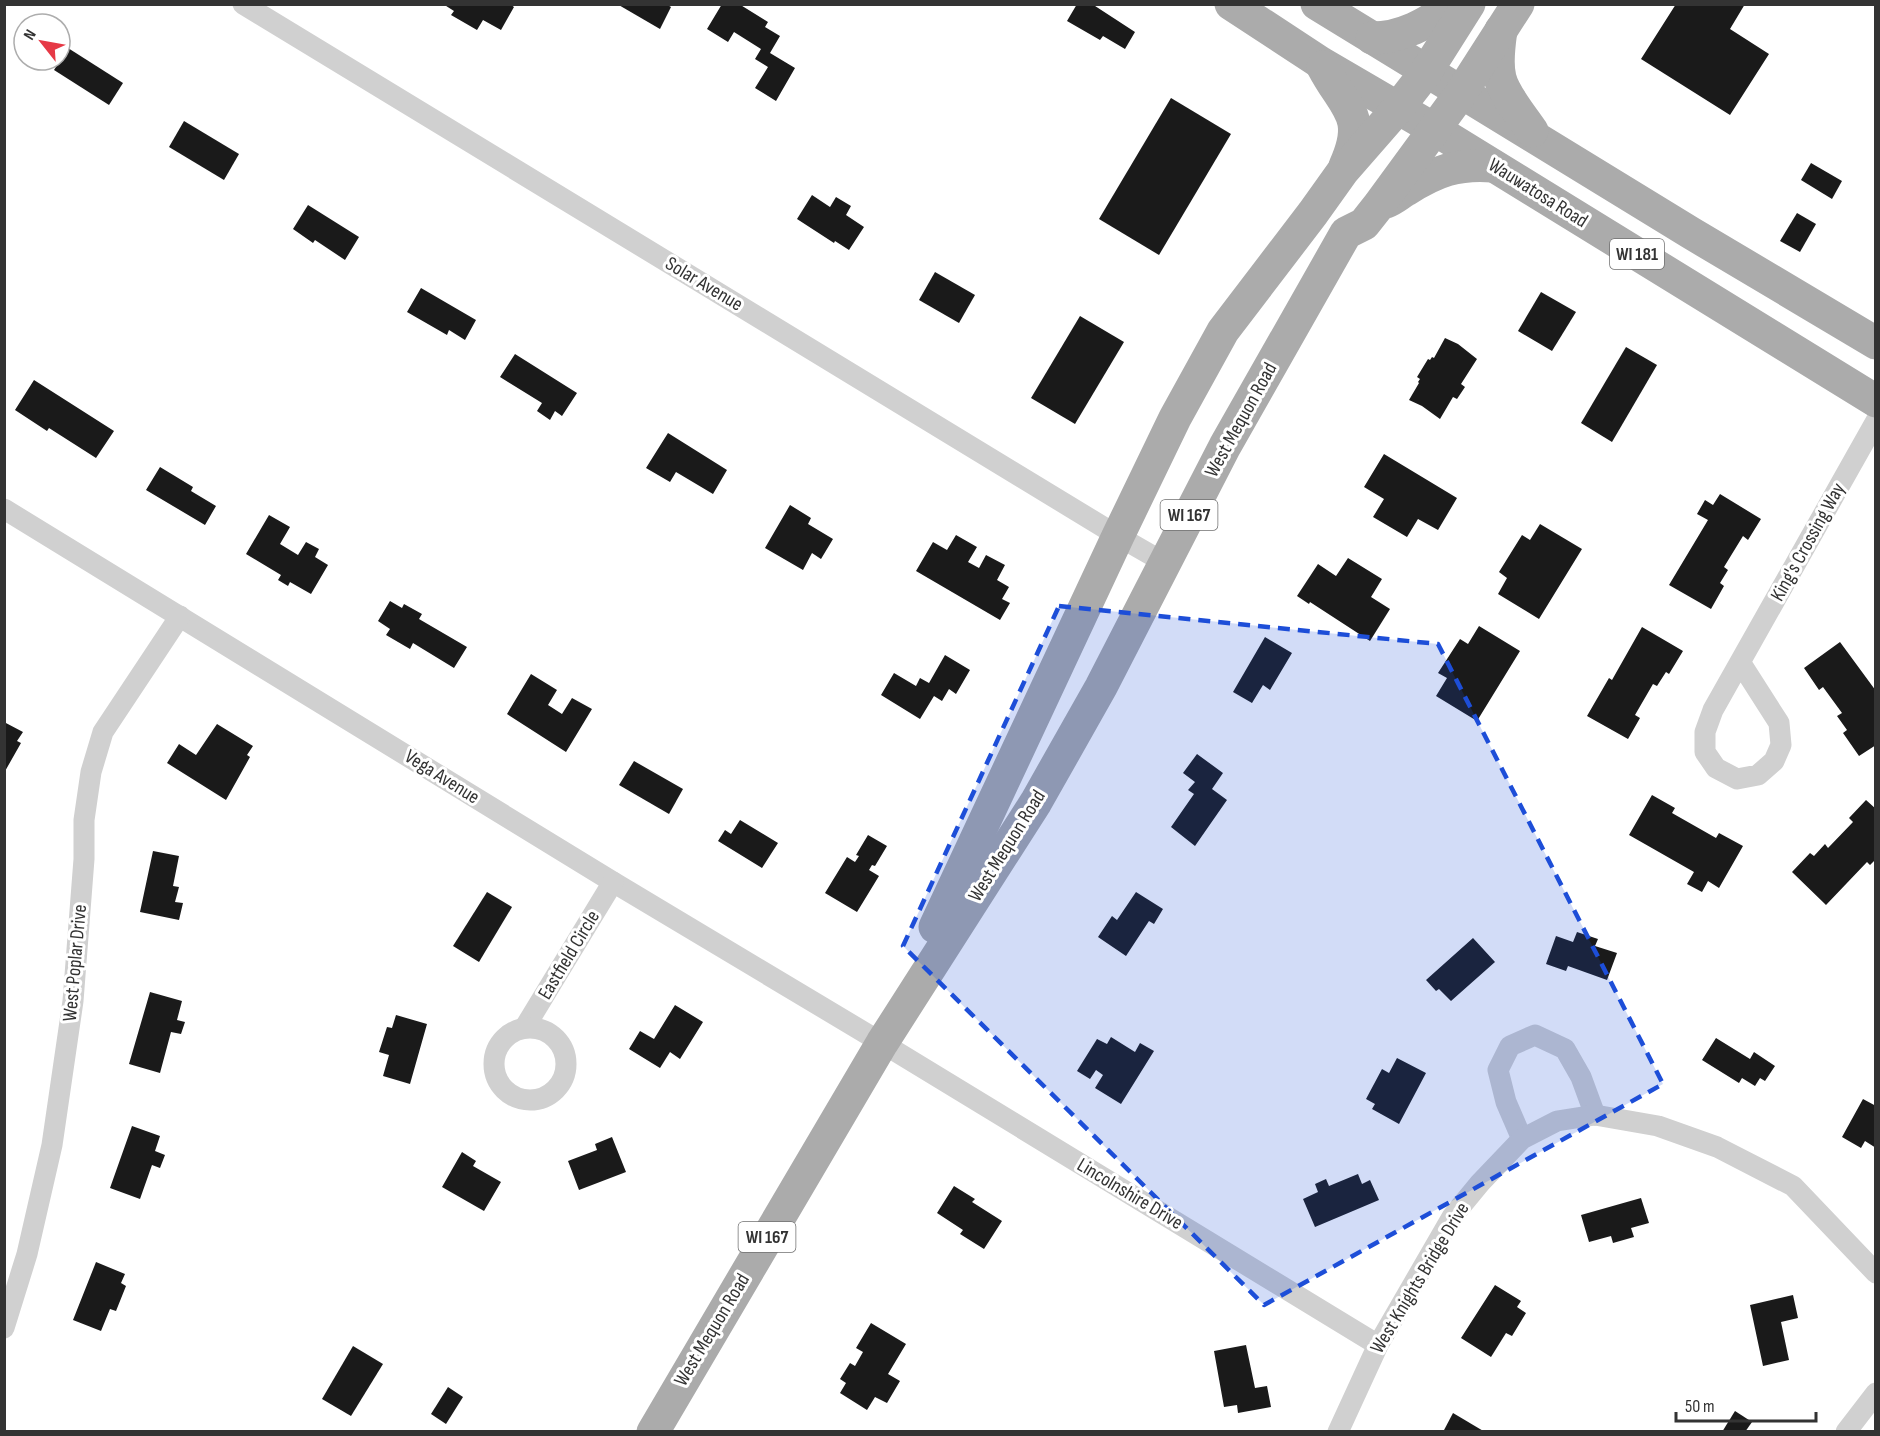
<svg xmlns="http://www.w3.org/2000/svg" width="1880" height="1436" font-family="'Sofia Sans Condensed',sans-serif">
<rect width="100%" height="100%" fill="#fff"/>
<g fill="#1a1a1a">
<path d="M443,4h42l3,2 1,-2h21l4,3 -13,23 -18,-10 -6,10 -26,-15 3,-4z"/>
<path d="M617,4h49l5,3 -11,22z"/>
<path d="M722,4h17l29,18 -3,5 15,9 -10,17 25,15 -19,33 -21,-13 13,-21 -13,-8 6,-10 -27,-17 -6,10 -21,-13z"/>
<path d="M1077,4h15l43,28 -10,17 -22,-13 -3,4 -33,-19z"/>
<path d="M1676,4h69l-15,25 39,25 -39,61 -89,-56z"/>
<path d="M68,48l55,35 -14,22 -55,-35z"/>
<path d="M1171,98l60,36 -72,121 -60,-36z"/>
<path d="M184,121l55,33 -15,26 -55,-33z"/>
<path d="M1811,163l31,18 -10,18 -31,-19z"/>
<path d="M812,195l18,12 6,-10 15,9 -5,9 18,12 -15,23 -14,-9 -1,2 -37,-24z"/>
<path d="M308,205l51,32 -14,23 -30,-20 -2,3 -20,-14z"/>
<path d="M1797,213l19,11 -16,28 -20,-11z"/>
<path d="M935,272l40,23 -16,28 -40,-23z"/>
<path d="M421,288l55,32 -11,20 -16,-10 -2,5 -40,-23z"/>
<path d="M1541,292l35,20 -24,39 -34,-20z"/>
<path d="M1080,316l44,26 -49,82 -44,-26z"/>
<path d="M1445,338l13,6 19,15 -16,25 4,3 -8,12 -4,-2 -13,22 -18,-13 -13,-6 10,-17 -1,-1 2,-3 -3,-2 11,-18 2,1 2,-3 2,1z"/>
<path d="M1626,347l31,18 -45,77 -31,-19z"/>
<path d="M515,354l62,39 -15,23 -7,-5 -5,9 -13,-9 5,-8 -42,-26z"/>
<path d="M34,380l80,51 -18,27 -47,-30 -2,3 -32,-21z"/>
<path d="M668,433l59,37 -14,24 -37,-22 -6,10 -24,-14z"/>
<path d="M1384,454l73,44 -19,32 -20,-11 -11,18 -34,-20 11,-18 -20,-12z"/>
<path d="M160,467l33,20 -2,4 25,15 -11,19 -59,-35z"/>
<path d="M1720,494l41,25 -13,21 -5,-4 -19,31 4,3 -8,13 4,3 -13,23 -42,-24 39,-65 -11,-6 8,-14 8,5z"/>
<path d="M790,505l21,13 -3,6 25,15 -12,20 -9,-6 -9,17 -38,-22z"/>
<path d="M269,515l21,12 -10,17 18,11 8,-13 13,7 -4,8 13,8 -17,29 -21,-12 -2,4 -10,-6 3,-5 -35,-21z"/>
<path d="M1540,524l42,25 -43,70 -41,-25 9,-16 -8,-6 23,-37 8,5z"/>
<path d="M956,535l21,12 -9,15 11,6 7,-13 19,10 -8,15 12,7 -7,12 8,4 -10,17 -84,-49 17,-29 14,8z"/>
<path d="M1348,558l34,21 -11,18 19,12 -20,32 -60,-39 -1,2 -12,-8 21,-32 18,12z"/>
<path d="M390,601l12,7 2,-4 18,10 -3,5 48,28 -13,21 -41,-25 -3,6 -24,-14 4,-6 -12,-8z"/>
<path d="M1479,626l41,25 -43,70 -41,-25 11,-18 -9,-5 22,-34 8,5z"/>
<path d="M1642,627l41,24 -14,23 -3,-2 -9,14 -4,-2 -18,31 5,3 -12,21 -41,-23 22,-38 3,2z"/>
<path d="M1265,637l27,16 -22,37 -7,-5 -11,18 -19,-11z"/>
<path d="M1840,642l36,49v54l-17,11 -16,-23 4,-3 -10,-14 5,-3 -19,-26 -4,3 -15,-22z"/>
<path d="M945,655l25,15 -14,24 -7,-5 -7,12 -8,-5 -14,23 -39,-24 13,-22 22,13 4,-8 9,5z"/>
<path d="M531,674l26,16 -9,15 14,9 10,-16 20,11 -26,43 -59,-38z"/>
<path d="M4,722l19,10 -6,9 4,2 -17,30z"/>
<path d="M217,724l36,22 -6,9 3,2 -24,43 -59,-37 12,-19 17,11z"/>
<path d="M1197,754l26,19 -11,16 15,11 -32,46 -24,-19 23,-33 -6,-4 7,-8 -12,-9z"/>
<path d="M634,761l49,28 -14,25 -50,-29z"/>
<path d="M1652,795l23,13 -3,5 44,25 3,-5 24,13 -24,42 -11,-7 -6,11 -15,-8 7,-12 -65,-37z"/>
<path d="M1866,800l10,9v50l-6,6 -3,-3 -41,43 -34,-33 18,-19 4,3 11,-12 3,4 25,-26 -4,-4z"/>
<path d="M740,820l38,23 -16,25 -44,-27 7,-11 6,4z"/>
<path d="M868,835l19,11 -12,20 -3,-1 -3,5 10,6 -22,36 -32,-19 22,-36 8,5 4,-6 -3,-1z"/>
<path d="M153,851l26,5 -6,30 6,1 -4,15 8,1 -4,17 -39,-8z"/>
<path d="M487,892l25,15 -33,55 -26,-16z"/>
<path d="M1136,892l27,17 -9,15 -5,-3 -23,35 -28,-19 14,-21 5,4z"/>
<path d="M1577,932l21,7 -3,7 22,7 -10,27 -39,-14 -2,5 -20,-7 10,-28 17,6z"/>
<path d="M1473,938l22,24 -44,39 -12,-12 -3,2 -10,-11z"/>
<path d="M150,992l32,9 -5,19 8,2 -4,12 -10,-2 -11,41 -31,-9z"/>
<path d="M675,1005l28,17 -23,37 -10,-7 -10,16 -31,-19 11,-18 14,8z"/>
<path d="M396,1015l31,9 -17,60 -27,-8 6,-21 -10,-3 8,-25 5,1z"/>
<path d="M1111,1037l24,15 5,-9 14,8 -33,53 -26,-16 8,-13 -7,-5 -6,9 -13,-8 20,-32 10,5z"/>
<path d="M1716,1038l34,21 4,-7 21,14 -10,15 -5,-3 -5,8 -13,-8 -3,5 -37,-23z"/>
<path d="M1397,1058l29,15 -27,51 -27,-15 3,-5 -9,-5 16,-30 7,4z"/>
<path d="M1863,1099l13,7v42l-11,-7 -4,7 -19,-11z"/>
<path d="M132,1126l28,10 -5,15 10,4 -5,13 -8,-3 -12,34 -30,-11z"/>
<path d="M612,1137l14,35 -47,18 -11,-29 29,-11 -2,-6z"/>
<path d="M462,1152l14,9 -3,5 28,16 -17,29 -42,-24z"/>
<path d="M1358,1174l4,10 8,-4 9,20 -64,27 -12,-28 15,-7 -3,-8 11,-5 3,7z"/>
<path d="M954,1186l21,13 -3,3 30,19 -18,28 -24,-15 3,-4 -26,-17z"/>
<path d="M1641,1198l8,25 -18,5 3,9 -21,6 -2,-7 -22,6 -8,-27z"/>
<path d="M96,1262l29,12 -4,9 5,3 -10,25 -6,-2 -9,22 -28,-11z"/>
<path d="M1495,1285l26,16 -4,6 9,6 -14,23 -6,-3 -15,24 -30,-19z"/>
<path d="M1793,1295l5,23 -17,4 8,38 -26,6 -13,-61z"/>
<path d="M871,1323l35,21 -18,30 12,7 -13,22 -12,-6 -8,13 -27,-17 6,-10 -6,-4 10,-16 5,3 8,-14 -7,-4z"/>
<path d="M1246,1345l9,43 12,-2 4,21 -33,6 -1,-8 -13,2 -10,-56z"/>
<path d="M353,1346l30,18 -32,52 -29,-17z"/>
<path d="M448,1387l15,10 -17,27 -15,-10z"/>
<path d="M1735,1411l17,11 -7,10h-23z"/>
<path d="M1453,1413l32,19h-42z"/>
</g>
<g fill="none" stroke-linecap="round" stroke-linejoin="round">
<g stroke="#d0d0d0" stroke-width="21">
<path d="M243,4l875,532 47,27"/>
<path d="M4,509l609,373 269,161 496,302"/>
<path d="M1740,662l39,61 2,22 -7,16 -16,14 -21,4 -21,-11 -11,-16v-20l8,-22 163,-289"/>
<path d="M525,1027l88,-145"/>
<circle cx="530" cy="1064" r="36"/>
<path d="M1522,1139l-16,-37 -8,-32 12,-24 25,-11 30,14 16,28 14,38"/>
<path d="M4,1328l23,-74 25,-109 21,-144 11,-142v-39l7,-48 12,-40 77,-116"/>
<path d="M1338,1432l40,-87 74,-128 28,-34 42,-44 35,-18 38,-6 63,11 59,21 76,39 83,87"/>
<path d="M1846,1432l30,-39"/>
</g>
<g stroke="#ababab" stroke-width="33">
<path d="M1231,4l90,59 113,66 442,272"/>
<path d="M1317,4l374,229 185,110"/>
<path d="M1501,30c-2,15 -5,33 -1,48 4,17 22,38 32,53"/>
<path d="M1372,38c27,0 59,-14 78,-34"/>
<path d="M1323,67c22,42 45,48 22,99"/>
<path d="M1386,202c8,-3 13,-8 20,-12 30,-19 52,-27 87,-24"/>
<path d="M935,927l183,-391 57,-118 48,-87 90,-118 30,-42 55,-63 28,-36 43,-68"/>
<path d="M653,1432l229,-389 154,-241 65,-115 124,-241 121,-213 18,-9 15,-19 82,-112 57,-89"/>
</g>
</g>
<path fill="#1d4ed8" fill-opacity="0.2" stroke="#1d4ed8" stroke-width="4.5" stroke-dasharray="12 8" stroke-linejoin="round" d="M1059,606l379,38 225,440 -399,221 -361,-359z"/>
<g text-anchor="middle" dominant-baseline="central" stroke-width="6" stroke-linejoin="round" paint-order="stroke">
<g fill="#fff" stroke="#707070" stroke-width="1.5">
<rect x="1610" y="239" width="54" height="30" rx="4.5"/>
<rect x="1160.5" y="500" width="57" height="30" rx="4.5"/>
<rect x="738.5" y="1222" width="57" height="30" rx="4.5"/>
</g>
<g font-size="18" font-weight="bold" fill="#333">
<text x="1637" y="254">WI 181</text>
<text x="1189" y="515">WI 167</text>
<text x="767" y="1237">WI 167</text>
</g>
<g font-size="20" fill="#333" stroke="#fff">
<text transform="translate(1538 193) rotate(32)">Wauwatosa Road</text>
<text transform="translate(704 284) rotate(31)">Solar Avenue</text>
<text transform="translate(1241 420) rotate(-61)">West Mequon Road</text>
<text transform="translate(1808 542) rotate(-61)">King's Crossing Way</text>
<text transform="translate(442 777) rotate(32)">Vega Avenue</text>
<text transform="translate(1007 846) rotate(-58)">West Mequon Road</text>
<text transform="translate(569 955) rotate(-59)">Eastfield Circle</text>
<text transform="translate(75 963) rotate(-85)">West Poplar Drive</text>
<text transform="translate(1130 1194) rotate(31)">Lincolnshire Drive</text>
<text transform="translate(1420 1278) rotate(-59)">West Knights Bridge Drive</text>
<text transform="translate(712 1330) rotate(-59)">West Mequon Road</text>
</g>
</g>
<rect width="1880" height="1436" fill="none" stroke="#333333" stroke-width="12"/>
<g transform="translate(42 42) rotate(301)"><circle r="28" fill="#ffffff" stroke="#adadad" stroke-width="1.5"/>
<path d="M0-4.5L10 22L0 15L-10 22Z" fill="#e63946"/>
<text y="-9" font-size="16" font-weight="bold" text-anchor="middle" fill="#333333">N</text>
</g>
<path d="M1676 1412v9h140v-9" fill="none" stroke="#333333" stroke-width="3"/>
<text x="1685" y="1412" font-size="18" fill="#333333" stroke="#ffffff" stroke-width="4.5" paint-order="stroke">50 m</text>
</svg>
